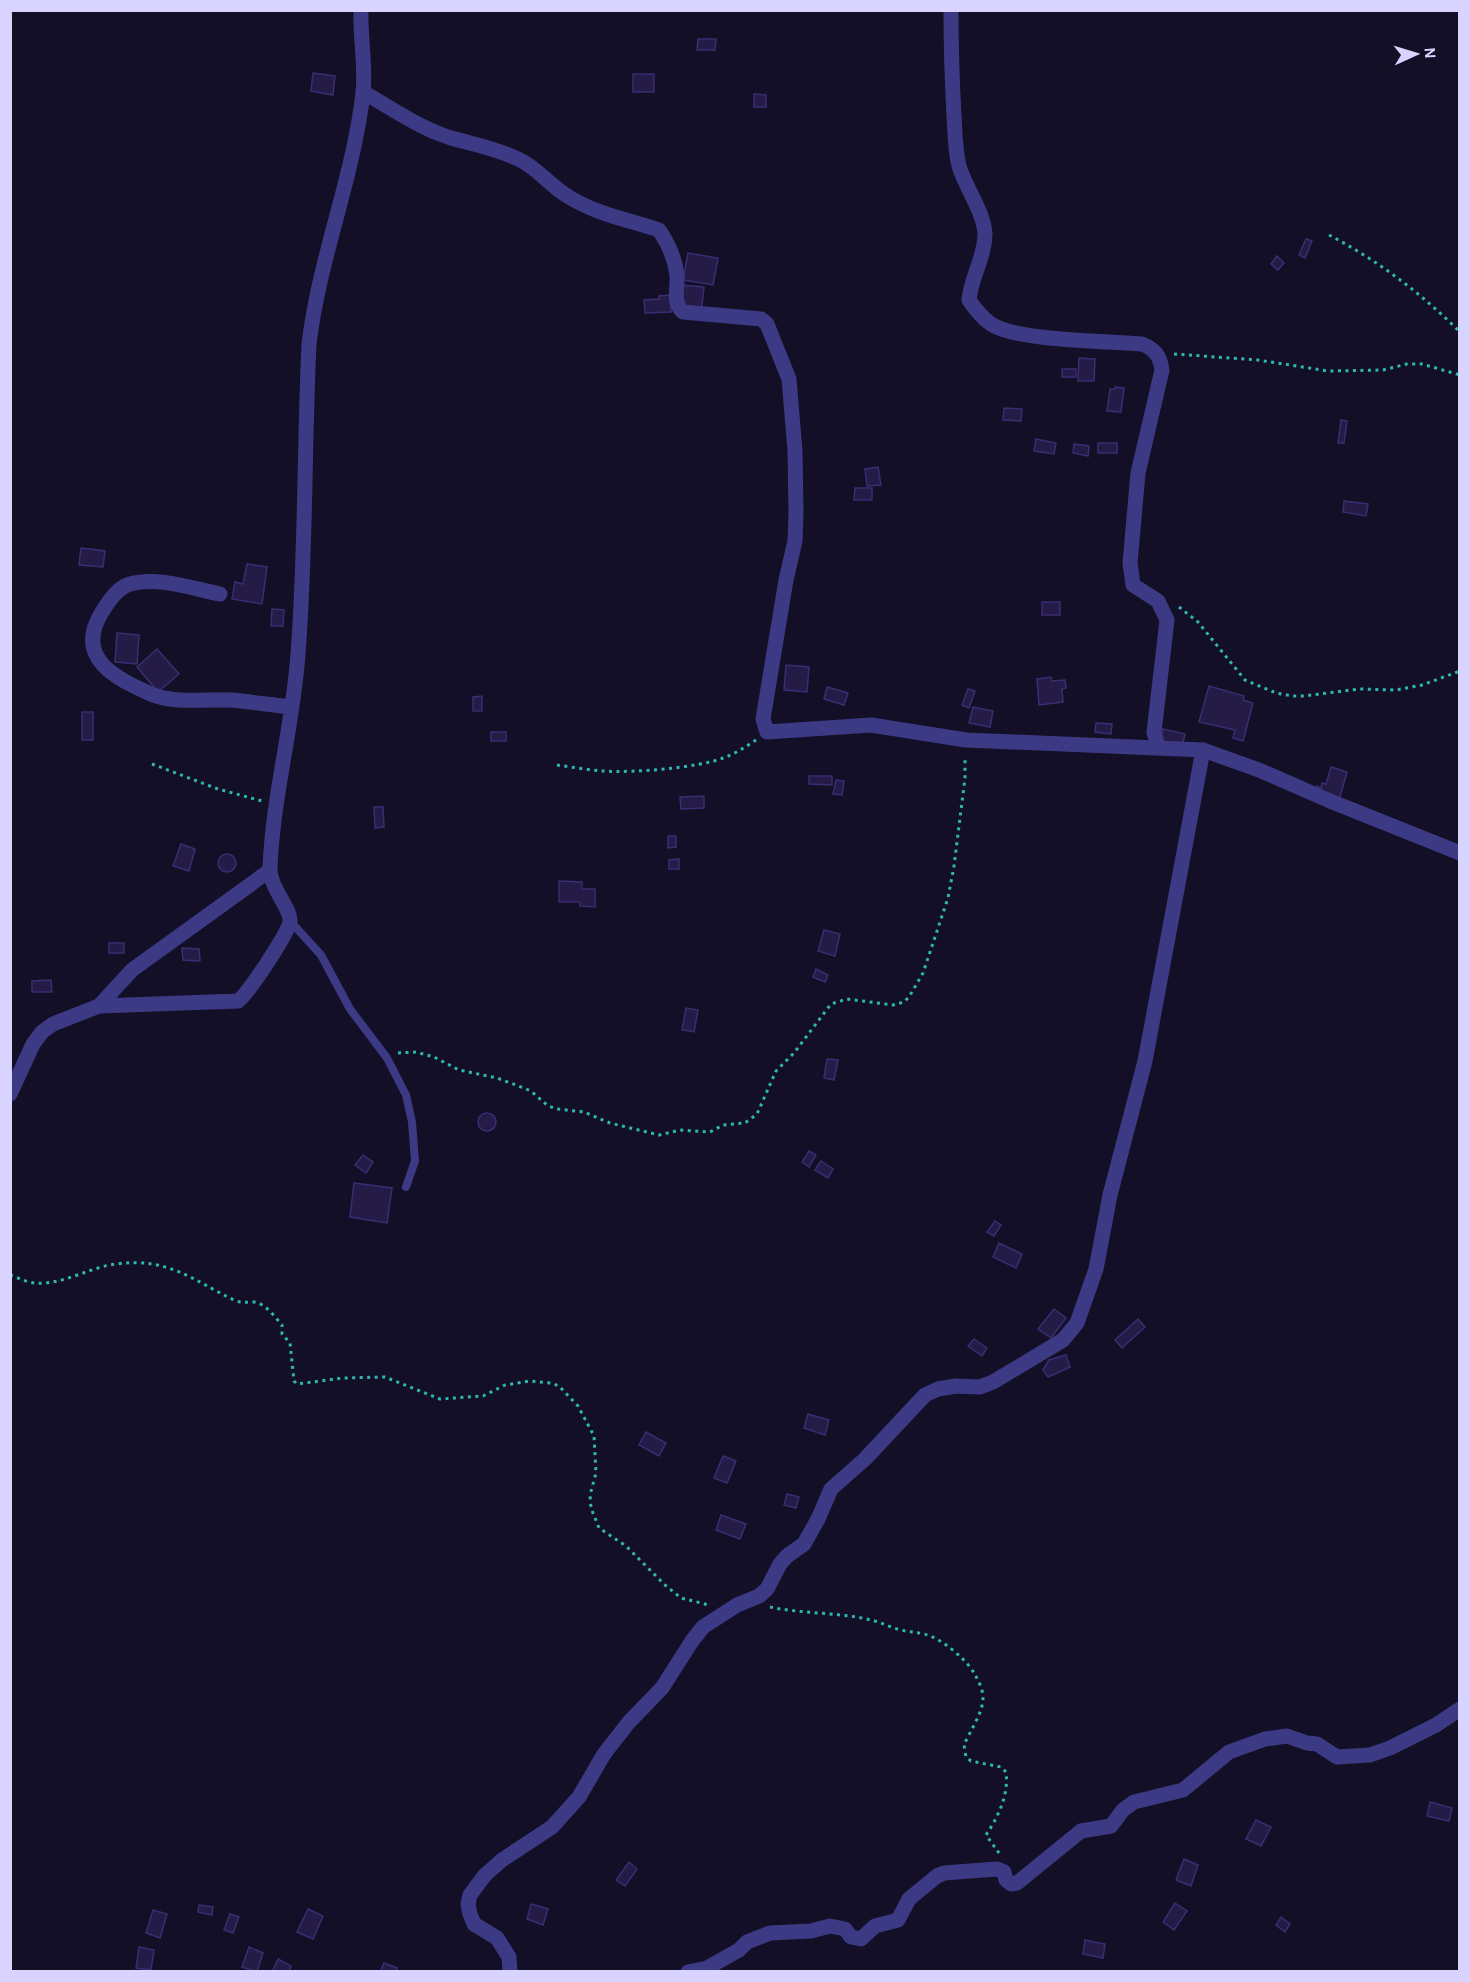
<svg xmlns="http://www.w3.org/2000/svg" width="1470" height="1982" font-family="'Alegreya Sans',sans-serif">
<rect width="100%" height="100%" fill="#130f26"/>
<g fill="#241b47" stroke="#3b2d73" stroke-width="1.5">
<path d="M698,39h18l-1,11h-18z"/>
<path d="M313,73l22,3 -2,19 -22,-4z"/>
<rect x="633" y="74" width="21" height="18"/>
<path d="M754,94l12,1v12h-12z"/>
<path d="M1306,239l6,2 -7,17 -6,-3z"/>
<path d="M688,253l30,5 -5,27 -30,-5z"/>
<path d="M1277,256l7,7 -6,7 -7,-6z"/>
<path d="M679,285l25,2 -3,27 -25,-2z"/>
<path d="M671,295v17l-26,1 -1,-13 15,-1v-3z"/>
<path d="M1079,358l16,1 -1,22h-16z"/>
<rect x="1062" y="369" width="14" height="8"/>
<path d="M1115,387l9,1 -3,24 -14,-1 3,-22h5z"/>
<path d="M1004,408l18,1 -1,12 -18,-1z"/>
<path d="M1341,420l6,1 -3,22h-6z"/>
<path d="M1036,439l20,4 -2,11 -20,-3z"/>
<rect x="1098" y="443" width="19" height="10"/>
<path d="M1074,444l15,2 -1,10 -15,-3z"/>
<path d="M878,467l3,18 -14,1 -2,-17z"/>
<path d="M855,488h17v12h-18z"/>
<path d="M1344,501l24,3 -2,12 -23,-4z"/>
<path d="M81,548l24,3 -2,16 -24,-2z"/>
<path d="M247,564l20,3 -5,37 -30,-5 3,-17 8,2z"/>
<rect x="1042" y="602" width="18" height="13"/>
<path d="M272,609l12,1 -1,16h-12z"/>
<path d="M117,633l22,2 -2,29 -22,-2z"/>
<path d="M157,649l22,25 -21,18 -21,-25z"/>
<path d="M786,665l23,2 -2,25 -23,-2z"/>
<path d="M1051,677l1,4 13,-1 1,8 -4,1 1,13 -24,3 -2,-26z"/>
<path d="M1209,686l35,10 -1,4 10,3 -10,38 -10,-3 2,-8 -36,-8z"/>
<path d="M827,687l21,6 -4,12 -20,-6z"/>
<path d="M968,689l7,2 -6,17 -7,-3z"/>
<path d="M482,696v15h-9v-14z"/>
<path d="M973,707l20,4 -3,16 -21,-4z"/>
<rect x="82" y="712" width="11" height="28"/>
<path d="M1096,723l16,1 -1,10 -16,-2z"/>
<path d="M1163,729l22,5 -3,13 -22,-6z"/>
<rect x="491" y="732" width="15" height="9"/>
<path d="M1331,767l16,5 -9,32 -25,-7 4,-11 4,2 1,-5 4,1z"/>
<path d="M809,776h23v9l-23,-1z"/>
<path d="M836,780l8,1 -2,14 -9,-1z"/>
<path d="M704,796v12l-23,1 -1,-12z"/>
<path d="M374,807h9l1,20 -9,1z"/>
<path d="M668,836h8v11l-8,1z"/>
<path d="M181,844l14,5 -6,22 -16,-5z"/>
<circle cx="227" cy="863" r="9"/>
<path d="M679,859v10h-10v-9z"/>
<path d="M559,881l23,1v7h13v18l-15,-1v-4h-21z"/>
<path d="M824,930l16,4 -5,22 -17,-5z"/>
<rect x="109" y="943" width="15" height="10"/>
<path d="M182,948l17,1 1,12 -17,-1z"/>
<path d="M816,969l12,6 -3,7 -12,-5z"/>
<path d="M51,980l1,12h-20v-11z"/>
<path d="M686,1008l12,2 -4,22 -12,-2z"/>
<path d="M827,1059l11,1 -4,20 -10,-2z"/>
<circle cx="487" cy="1122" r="9"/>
<path d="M809,1151l7,4 -7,12 -7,-5z"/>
<path d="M363,1155l10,7 -7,11 -11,-8z"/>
<path d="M821,1161l12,8 -5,9 -13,-8z"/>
<path d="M354,1183l38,5 -5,35 -37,-6z"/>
<path d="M995,1221l6,4 -7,11 -7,-4z"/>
<path d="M999,1243l23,11 -6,14 -23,-11z"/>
<path d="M1054,1309l12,9 -15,20 -13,-9z"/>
<path d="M1138,1319l7,8 -23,21 -7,-8z"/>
<path d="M974,1339l13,9 -5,8 -14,-10z"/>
<path d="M1066,1355l4,12 -22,10 -5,-7 6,-10z"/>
<path d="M808,1414l21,6 -4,15 -21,-7z"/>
<path d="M646,1432l20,11 -7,13 -20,-11z"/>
<path d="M723,1456l13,5 -9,22 -13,-5z"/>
<path d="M787,1494l12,3 -3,11 -12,-3z"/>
<path d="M721,1515l25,9 -6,15 -24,-9z"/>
<path d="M1430,1802l22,6 -3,13 -22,-5z"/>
<path d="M1256,1820l15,7 -10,19 -15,-7z"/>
<path d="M1184,1859l14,6 -7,21 -15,-6z"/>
<path d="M629,1862l8,7 -12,17 -9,-6z"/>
<path d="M1175,1903l12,8 -13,19 -11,-8z"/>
<path d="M531,1904l17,5 -5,16 -16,-6z"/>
<path d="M199,1905l14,2 -1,8 -14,-3z"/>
<path d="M308,1909l15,7 -10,23 -16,-7z"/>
<path d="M153,1910l14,4 -7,24 -14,-5z"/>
<path d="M230,1914l9,3 -6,16 -9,-3z"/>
<path d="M1281,1917l9,7 -5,8 -9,-7z"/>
<path d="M1085,1940l20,4 -2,14 -20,-4z"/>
<path d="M139,1947l15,3 -3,20 -15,-2z"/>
<path d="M249,1947l14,6 -6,19 -15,-5z"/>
<path d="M278,1959l13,7 -2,6h-17z"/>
<path d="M384,1963l13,5 -1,4h-16z"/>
</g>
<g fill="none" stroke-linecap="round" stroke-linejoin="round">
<g stroke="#2fb8b0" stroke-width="3" stroke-dasharray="3 4.5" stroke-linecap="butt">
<path d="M1329,235c48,25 92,58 131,97"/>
<path d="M1174,354l84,6 70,11 55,-1 24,-6h15l38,11"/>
<path d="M1179,607l19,15 47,58 31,13 16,3h12l55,-7 37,1 26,-5 38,-14"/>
<path d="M152,764l66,25 44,12"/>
<path d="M557,765c15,2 31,5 46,6 28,2 95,-3 120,-13 12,-4 22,-11 33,-18"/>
<path d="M398,1053l18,-1 18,5 25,13 38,8 19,7 15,6 17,15 9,3 27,3 26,11 49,12 21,-5 30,2 13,-7 22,-2 12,-9 19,-43 18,-18 37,-49 16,-5 46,6 11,-3 5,-5 14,-24 25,-75 6,-32 11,-88v-22"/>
<path d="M10,1275c9,3 18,8 26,8 27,2 54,-16 80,-19 53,-7 76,16 120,37 6,2 11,1 18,1 11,1 21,15 28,23v9l8,9 4,38 3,3 46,-6 42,-1 55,22 43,-3 22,-11 25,-4 21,2 8,3 19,20 16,30 2,37 -6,22 1,13 8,20 27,18 39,39 16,13 28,7"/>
<path d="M770,1607c33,7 68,5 101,13 10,2 20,8 30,10 8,2 15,2 23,4 17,4 41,24 50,39 4,7 9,16 9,25 0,15 -13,33 -19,47l2,12 5,4 30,6 5,5c3,23 -8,45 -20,63l13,18"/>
</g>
<path stroke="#3d3a85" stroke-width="8" d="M290,921l31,34 29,54 37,49 19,37 6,27 3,39 -9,26"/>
<g stroke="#3d3a85" stroke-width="15">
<path d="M951,10c0,36 1,70 3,106 1,16 1,34 5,50 6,21 25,46 26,68 0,23 -14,43 -16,66 6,9 12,17 22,24 25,17 117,17 151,20 13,5 18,12 20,26l-24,103 -8,90 3,22 25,16 9,19 -13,112 4,15"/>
<path d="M363,92c28,16 55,35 85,45 23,7 48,11 70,22 20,9 32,27 51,38 27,17 60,23 90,33 9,13 16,29 18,45 1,13 -5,28 6,37l78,7 6,5 22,55 6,72 1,61 -1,29 -9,39 -23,139 4,13 104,-7 95,15 237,10 56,20 71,31 130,52"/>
<path d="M220,594c-27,-5 -61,-18 -90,-10 -13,4 -21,17 -28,28 -28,45 12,66 49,82 22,10 57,5 81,6 20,2 40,5 59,7"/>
<path d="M99,1006l33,-36 137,-99"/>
<path d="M10,1094l23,-50 9,-12 11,-8 46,-18 139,-5c10,-7 51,-69 52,-80 1,-13 -21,-34 -20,-54 3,-72 23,-141 28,-213 8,-103 6,-206 11,-310 10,-85 44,-165 54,-251 3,-27 -3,-55 -2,-83"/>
<path d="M510,1972l-1,-15 -12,-19 -23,-14 -4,-10 -2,-10 2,-9 15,-20 17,-15 50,-33 27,-30 25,-43 25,-32 33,-34 30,-47 11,-14 34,-22 22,-9 8,-7 13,-25 7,-8 17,-12 14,-25 13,-30 34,-30 60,-64 13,-6 18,-3 24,1 13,-5 70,-42 14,-17 19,-54 14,-74 35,-134 58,-311"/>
<path d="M688,1972l19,-4 32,-18 8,-8 23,-9 41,-2 19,-5 15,3 6,8 10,2 14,-13 23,-6 11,-21 28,-23 7,-3 53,-4 7,3 2,8 5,4 6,-1 64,-52 30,-5 12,-16 11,-8 49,-12 46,-38 36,-13 22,-3 20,7 10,1 20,13 33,-2 20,-7 46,-23 24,-16"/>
</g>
</g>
<rect width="1470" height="1982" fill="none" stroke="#d9d4ff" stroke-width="24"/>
<g transform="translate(1416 54) rotate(86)" stroke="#130f26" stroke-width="4.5" paint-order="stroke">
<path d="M0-4.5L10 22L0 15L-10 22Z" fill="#d9d4ff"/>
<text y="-9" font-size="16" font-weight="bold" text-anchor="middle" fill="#d9d4ff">N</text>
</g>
</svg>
